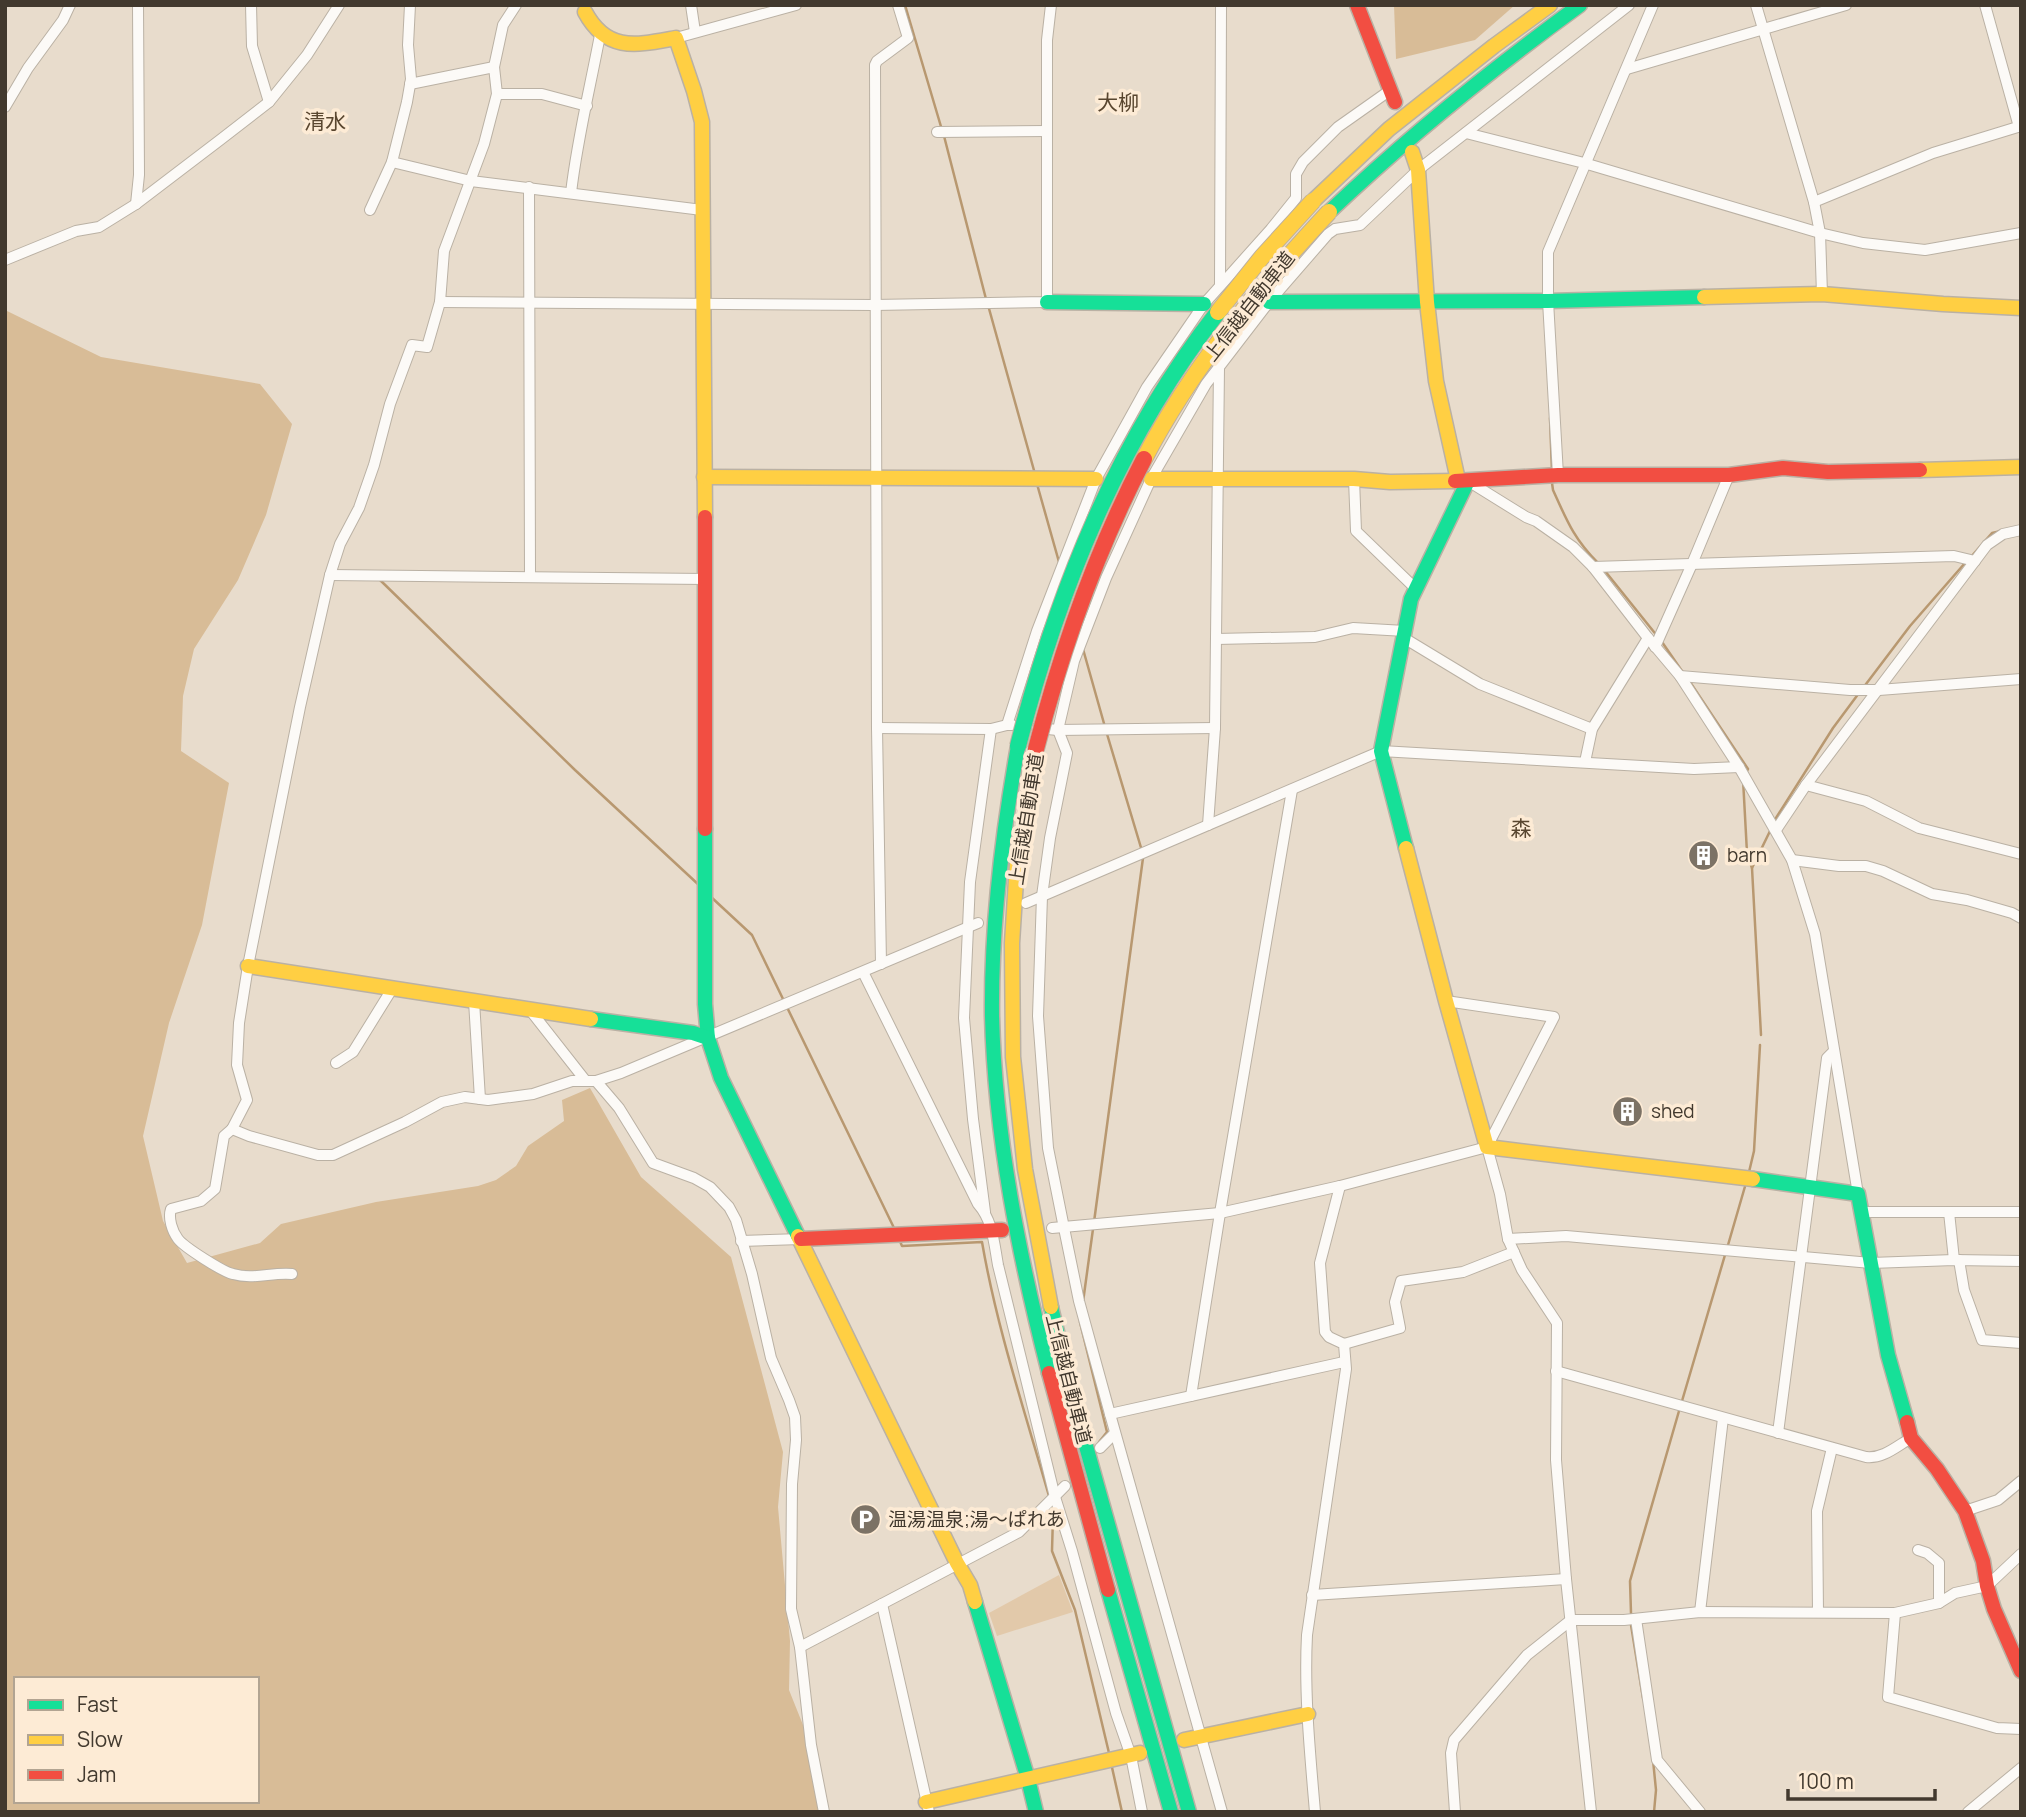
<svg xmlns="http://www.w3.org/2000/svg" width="2026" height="1817" font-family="Manrope,'Noto Sans JP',sans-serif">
<rect width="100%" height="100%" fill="#e8dccc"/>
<path fill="#e2c9aa" d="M1059,1575l14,37 -76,24 -8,-23z"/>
<g fill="#d8bc97" fill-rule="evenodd">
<path d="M1394,5h121l-40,35 -79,19z"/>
<path d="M5,310l96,47 159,27 32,40 -26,91 -28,65 -44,69 -11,47 -2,55 48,32 -27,142 -33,98 -26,113 20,85 24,42 73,-20 21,-19 95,-22 102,-16 18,-6 20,-14 12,-20 36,-25 -2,-21 28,-12 51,89 90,80 52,195 -5,55 12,134 -1,49 22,55 15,67h-821zM16,1679h241v122h-241z"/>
</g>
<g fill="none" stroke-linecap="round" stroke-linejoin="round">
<g stroke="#b89870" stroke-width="2.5">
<path d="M905,5l37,125"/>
<path d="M944,136l42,163"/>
<path d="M988,305l47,169"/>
<path d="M1550,418l2,53"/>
<path d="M1552,483l1,7c14,31 21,49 45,73"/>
<path d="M1037,484l22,78"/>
<path d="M1970,558l22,-25 9,-2"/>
<path d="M1605,571l53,66"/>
<path d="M379,579l196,191 125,116"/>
<path d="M1662,642l22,32"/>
<path d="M1083,649l22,78"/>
<path d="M1688,679l60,90 -2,4"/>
<path d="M1863,688l47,-62 55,-63"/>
<path d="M1107,734l35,117"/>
<path d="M1743,779l4,74 5,15"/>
<path d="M1776,818l57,-90 26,-35"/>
<path d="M710,896l42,39 143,295"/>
<path d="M1761,1035l-9,-167 19,-39"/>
<path d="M1749,1172l5,-21 6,-106"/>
<path d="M1094,1222l49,-364"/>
<path d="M899,1239l3,7 80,-4c15,87 43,170 67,254"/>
<path d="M1728,1245l18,-62"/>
<path d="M1083,1302l10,-73"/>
<path d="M1080,1322l27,110 -8,10"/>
<path d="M1682,1401l43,-146"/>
<path d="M1051,1506l2,10 -1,35 23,59 34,143"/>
<path d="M1631,1613l-1,-32 49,-170"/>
<path d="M1631,1625l12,73"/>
<path d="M1653,1760l3,30 -2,22"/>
<path d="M1111,1763l11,49"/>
</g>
<defs>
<g id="street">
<path d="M251,5l1,41 17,56"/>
<path d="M516,5l-13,20 -9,42 3,27 -13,50 -40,107 -4,51 -13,45 -15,-2 -22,59 -16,61 -15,43 -19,36 -10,31 -30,132 -52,259 -9,57 -2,42 10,35 -15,29 17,7 69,19h15l72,-33 37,-20 23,-5 23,3 45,-6 39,-13h24l25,-8 357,-150"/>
<path d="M691,5l4,27"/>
<path d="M1756,5l58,197 6,31 2,61"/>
<path d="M1985,5l34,122"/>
<path d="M676,38l120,-33"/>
<path d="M1627,69l219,-64"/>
<path d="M410,84l84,-17"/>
<path d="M497,94h45l45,12"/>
<path d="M5,107l23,-39 35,-48 7,-15"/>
<path d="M937,132l110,-1"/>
<path d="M1466,133l118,30 236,70 43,10 62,7 96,-17"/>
<path d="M392,162l79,19 231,29"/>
<path d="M529,187l1,390"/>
<path d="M571,193c6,-53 19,-105 29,-158"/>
<path d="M1814,202l119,-49 88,-27"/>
<path d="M136,204l3,-29 -1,-170"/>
<path d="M370,210l22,-48 15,-60 4,-23 -3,-34 2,-40"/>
<path d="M5,260l71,-29 23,-4 37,-23 84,-64 49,-38 38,-47 32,-50"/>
<path d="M1220,285l1,-280"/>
<path d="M440,302l434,3 173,-3v-262l4,-35"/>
<path d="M1558,475l-10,-174v-49l105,-247"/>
<path d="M1354,479l2,52 59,57"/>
<path d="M1468,481l58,36 10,4 37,26 20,20 55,71 32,38 59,91 53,93 23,74 43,260"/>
<path d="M1593,567l361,-11 21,5"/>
<path d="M330,575l376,4"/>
<path d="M1404,638l76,46 112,45"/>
<path d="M1216,639l99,-2 38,-9 52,3"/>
<path d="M1655,647l37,-83 37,-89"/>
<path d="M1680,676l170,14h29l142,-11"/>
<path d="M1007,725l30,-94 59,-152 51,-92 57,-83 67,-75 25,-31v-24l7,-12 35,-35 51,-36"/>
<path d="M877,728l114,1 16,-4h5"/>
<path d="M1037,728l21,2 157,-2"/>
<path d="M1585,762l7,-33 56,-91"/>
<path d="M1806,785l181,-240 16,-11 18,-4"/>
<path d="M1208,825l7,-97 4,-361"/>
<path d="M1776,830l30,-45 60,16 53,27 102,26"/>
<path d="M1792,860l47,6h27l17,5 49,23 35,6 45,13 9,5"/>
<path d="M1026,903l355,-152 313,18 45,-2"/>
<path d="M881,964l-4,-236 -2,-663 2,-4 31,-23 -10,-33"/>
<path d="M863,972l115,232c15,17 16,39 20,61l57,232 17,54 44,162 15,43 11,56"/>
<path d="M474,1001l6,98"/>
<path d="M1446,1001l108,16 -67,130 13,47 8,45 14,31 35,53 -1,137 10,119 25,233"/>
<path d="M530,1010l55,70"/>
<path d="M336,1063l17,-11 39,-63"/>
<path d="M596,1081l23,27 34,55 41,15 16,9 19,20 7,13 16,54 19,84 18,42 6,17 1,23 -4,44 -1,125 9,38 11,98 13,67"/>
<path d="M232,1129l-8,7 -9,53 -14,12 -30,8c-3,9 1,22 7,30 6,8 45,33 55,35 20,6 39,-2 59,0"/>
<path d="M985,1212l-12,-93 -9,-101 6,-136 21,-153"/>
<path d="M1862,1212h159"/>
<path d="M1949,1212l5,48"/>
<path d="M1052,1228l168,-15 120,-27 147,-39"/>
<path d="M1508,1239l58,-3 305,27 83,-3 67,1"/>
<path d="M741,1241l60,-2"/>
<path d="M1959,1260l5,30 18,50 39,3"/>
<path d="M1344,1344l56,-16 -5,-26 6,-21 62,-9 51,-20"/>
<path d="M1556,1371l310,86c17,2 31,-11 45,-19"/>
<path d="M1191,1396l29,-183 72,-423"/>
<path d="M1110,1414l234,-52"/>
<path d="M1778,1433l49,-375 7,-7"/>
<path d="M1100,1448l15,-15"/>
<path d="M1965,1511l33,-11 23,-19"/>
<path d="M1918,1550l9,3 12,10v40"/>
<path d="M1312,1595l254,-16"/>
<path d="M882,1604l47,208"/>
<path d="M1700,1612l23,-194"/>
<path d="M1818,1612l-1,-101 15,-63"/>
<path d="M1895,1613l-7,84 109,31 24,1"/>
<path d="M1636,1619l21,141 43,52"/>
<path d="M800,1647l219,-115 46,-46"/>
<path d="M1222,1812l-112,-398 -31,-113 -15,-73 -16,-80 -10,-132 4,-120 8,-58 17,-85 -9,-23 16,-69 32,-83 45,-99 55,-95 63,-82 59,-68 7,-5 25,-4 58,-55 211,-165"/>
<path d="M1315,1812c-5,-59 -11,-119 -8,-177l39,-266 -2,-25 -15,-7 -4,-5 -5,-69 20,-77"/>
<path d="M1455,1812l-4,-59 3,-13 73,-85 44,-35h53l76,-8 195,1 44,-10 16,-10 32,-7 34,-32"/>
<path d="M1968,1812l53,-44"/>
</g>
<g id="fast">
<path d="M1329,212c79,-75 163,-143 251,-207"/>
<path d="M1047,302l157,2"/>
<path d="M1269,302l279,-1 156,-4"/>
<path d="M1018,746c-16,89 -27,179 -26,270 3,121 27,240 57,357"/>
<path d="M705,829v175l3,34 13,40 77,158"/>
<path d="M1406,848l-25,-97 30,-152 57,-118"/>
<path d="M591,1019l102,14 15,5"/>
<path d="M1753,1179l105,15 30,161 19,67"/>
<path d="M1051,1307l26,107 112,398"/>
<path d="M1108,1590l63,222"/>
<path d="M975,1602l53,177 8,33"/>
</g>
<g id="slow">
<path d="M585,12c22,41 52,33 91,26l18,53 8,31 3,395"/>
<path d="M1412,152l6,18 9,132 9,79 22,99"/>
<path d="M1313,201l76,-72 105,-83 56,-41"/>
<path d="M1704,297l118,-3 121,10 78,4"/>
<path d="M1920,470l101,-3"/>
<path d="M704,477l392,2"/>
<path d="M1151,479h203l36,3 65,-1"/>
<path d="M1036,749l-19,115 -5,79 1,114 12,112 26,138"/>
<path d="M1406,848l40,153 41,146 266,32"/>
<path d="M248,966l343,53"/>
<path d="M798,1236l159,327 13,22 5,17"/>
<path d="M1184,1740l124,-26"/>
<path d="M926,1802l214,-49"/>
</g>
<g id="jam">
<path d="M1357,5l38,97"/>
<path d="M1455,481l103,-6h171l54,-7 45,4 92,-2"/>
<path d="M705,829v-312"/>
<path d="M801,1239l201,-9"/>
<path d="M1049,1373l59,217"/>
<path d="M1907,1422l4,16 26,31 28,42 18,50 4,25 7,23 27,62"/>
</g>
</defs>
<use href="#street" stroke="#bab1a4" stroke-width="12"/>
<use href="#fast" stroke="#bab1a4" stroke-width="17"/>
<use href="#slow" stroke="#bab1a4" stroke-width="17"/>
<use href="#jam" stroke="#bab1a4" stroke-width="17"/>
<use href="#street" stroke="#fcfaf7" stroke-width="10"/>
<use href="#fast" stroke="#16e098" stroke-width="14"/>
<use href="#slow" stroke="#ffcf43" stroke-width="14"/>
<use href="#jam" stroke="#f24e42" stroke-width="14"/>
<defs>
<path id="fast-bridge" d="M1018,746c40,-156 100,-306 200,-434"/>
<g id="slow-bridge">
<path d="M1218,312l44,-55 51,-56"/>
<path d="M1144,459c48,-92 115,-172 185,-247"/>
</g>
<path id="jam-bridge" d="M1036,749c26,-101 60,-198 108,-290"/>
</defs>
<use href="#fast-bridge" stroke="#bdaf9e" stroke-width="18" stroke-linecap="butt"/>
<use href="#slow-bridge" stroke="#bdaf9e" stroke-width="18" stroke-linecap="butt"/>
<use href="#jam-bridge" stroke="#bdaf9e" stroke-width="18" stroke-linecap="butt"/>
<use href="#fast-bridge" stroke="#16e098" stroke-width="16"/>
<use href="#slow-bridge" stroke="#ffcf43" stroke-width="16"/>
<use href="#jam-bridge" stroke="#f24e42" stroke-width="16"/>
</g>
<defs>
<symbol id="building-disc" viewBox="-11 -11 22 22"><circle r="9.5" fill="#7c7265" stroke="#fdebd5"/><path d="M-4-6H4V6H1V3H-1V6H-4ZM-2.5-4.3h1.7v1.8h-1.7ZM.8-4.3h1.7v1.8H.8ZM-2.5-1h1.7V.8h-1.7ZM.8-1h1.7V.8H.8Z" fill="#fff"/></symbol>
<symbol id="parking-disc" viewBox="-11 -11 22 22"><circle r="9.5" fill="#7c7265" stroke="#fdebd5"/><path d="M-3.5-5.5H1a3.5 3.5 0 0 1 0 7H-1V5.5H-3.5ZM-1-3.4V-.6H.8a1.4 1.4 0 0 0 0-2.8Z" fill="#fff"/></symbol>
</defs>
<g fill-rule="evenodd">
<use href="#building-disc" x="1686" y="838" width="35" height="35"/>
<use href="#building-disc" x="1610" y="1094" width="35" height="35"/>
<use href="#parking-disc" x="848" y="1502" width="35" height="35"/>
</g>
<g text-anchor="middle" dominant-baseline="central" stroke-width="7" stroke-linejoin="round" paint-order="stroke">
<g font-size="19" fill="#42392e" stroke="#fdebd5">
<text transform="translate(1249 306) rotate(-52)">上信越自動車道</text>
<text transform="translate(1026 819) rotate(-81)">上信越自動車道</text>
<text transform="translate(1069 1379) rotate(76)">上信越自動車道</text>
</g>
<g font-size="19" fill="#42392e" stroke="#fdebd5" text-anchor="start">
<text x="1727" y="855">barn</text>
<text x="1651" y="1111">shed</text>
<text x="888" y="1519">温湯温泉;湯〜ぱれあ</text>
</g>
<g font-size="21" fill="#59462f" stroke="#fdebd5">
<text x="1118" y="102">大柳</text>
<text x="325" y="121">清水</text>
<text x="1521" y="828">森</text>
</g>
</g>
<rect width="2026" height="1817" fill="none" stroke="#42392e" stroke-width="14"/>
<rect x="14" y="1677" width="245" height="126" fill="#fdebd5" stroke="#b2a492" stroke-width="2"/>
<rect x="28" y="1700" width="35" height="10" fill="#16e098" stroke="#b2a492" stroke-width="2"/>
<text x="77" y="1712" font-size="21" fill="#42392e">Fast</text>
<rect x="28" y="1735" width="35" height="10" fill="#ffcf43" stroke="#b2a492" stroke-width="2"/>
<text x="77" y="1747" font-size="21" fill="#42392e">Slow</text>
<rect x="28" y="1770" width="35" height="10" fill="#f24e42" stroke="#b2a492" stroke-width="2"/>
<text x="77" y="1782" font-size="21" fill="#42392e">Jam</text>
<path d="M1788 1789v10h147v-10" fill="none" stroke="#42392e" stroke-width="3.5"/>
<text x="1798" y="1789" font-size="21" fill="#42392e" stroke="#fdebd5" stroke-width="5" paint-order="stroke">100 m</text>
</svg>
